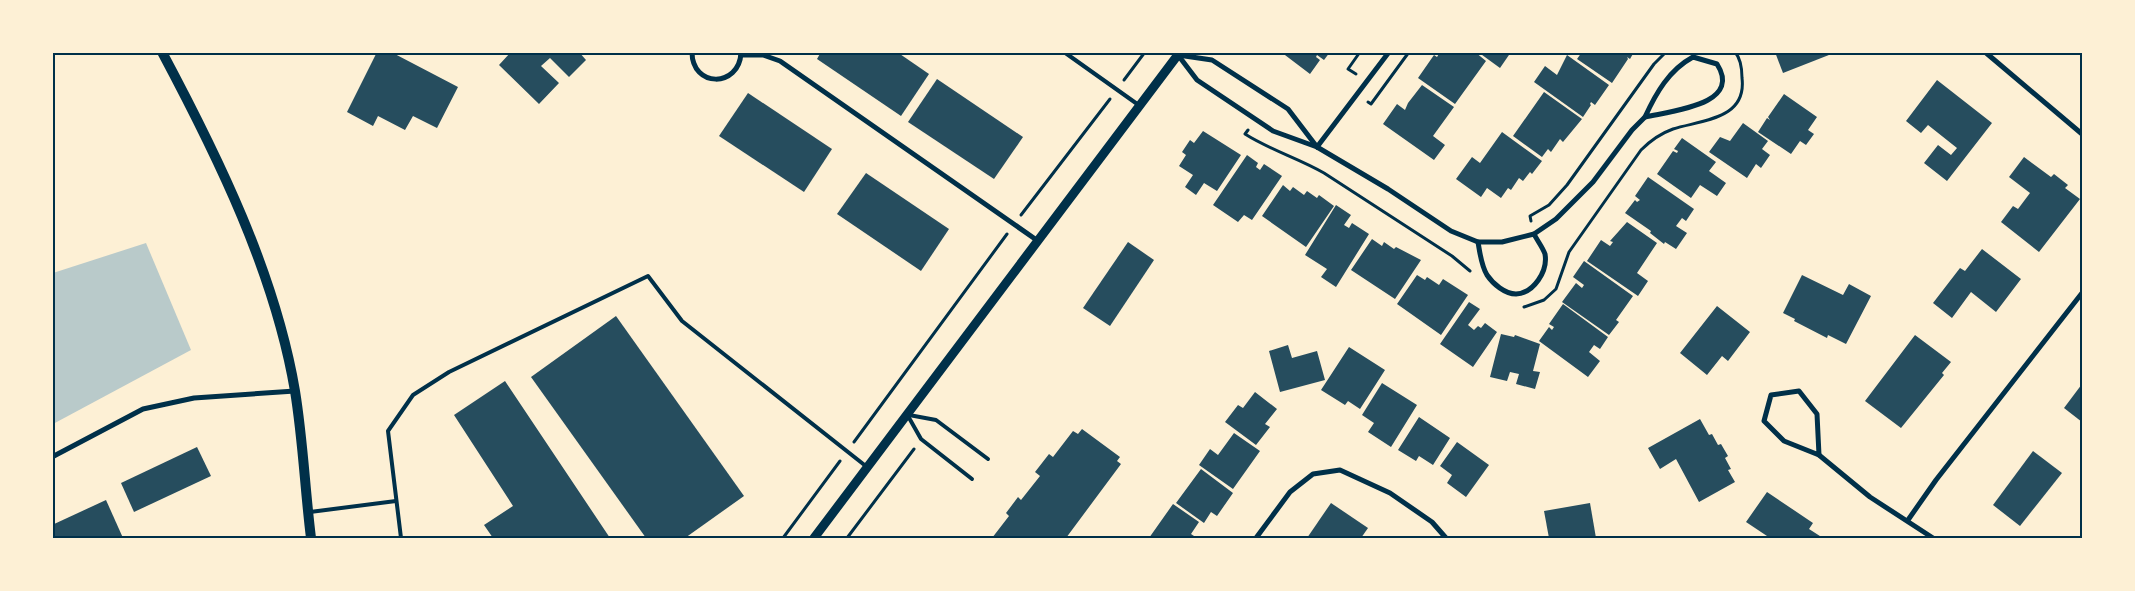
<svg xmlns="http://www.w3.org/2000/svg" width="2135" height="591" font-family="'Sofia Sans Condensed',sans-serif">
<rect width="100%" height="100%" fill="#fdf0d5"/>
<path fill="#b9caca" d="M146,243l45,107 -138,74v-151z"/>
<g fill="#264d5e">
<path d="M377,52h14l67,35 -21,41 -24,-12 -8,14 -27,-14 -5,10 -26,-14z"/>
<path d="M511,52h68l7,8 -17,17 -19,-19 -9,8 18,17 -20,21 -40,-39z"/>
<path d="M821,52h76l32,22 -28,42 -84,-57z"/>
<path d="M1281,52h49l-6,8 -7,-5 -1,2 4,3 -10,14z"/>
<path d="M1440,52h35l11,9 -31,43 -37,-26 16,-23 3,2z"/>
<path d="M1478,52h33l-11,16z"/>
<path d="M1582,52h52l-4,7 -3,-2 1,2 -16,24 -35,-24z"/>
<path d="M1775,52h59v1l-51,20z"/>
<path d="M1567,55l42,30 -14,20 -4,-3 -1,2 1,1 -8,12 -49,-35 11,-16 12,9z"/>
<path d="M937,79l86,58 -29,42 -86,-57z"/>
<path d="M1937,80l55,43 -45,58 -23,-18 14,-18 13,10 6,-7 -29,-23 -7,8 -15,-12z"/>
<path d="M1422,85l32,22 -21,29 12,9 -11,15 -51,-36 14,-20 8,6 3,-7z"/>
<path d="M1544,92l38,27 -19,23 -3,-3 -9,13 -3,-3 -6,8 -29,-21z"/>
<path d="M748,93l84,56 -28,43 -85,-56z"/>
<path d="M1784,94l33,23 -9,13 6,4 -8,11 -6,-4 -9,13 -33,-22 9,-14 3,2 -2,-3z"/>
<path d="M1743,123l25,18 -6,8 8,6 -9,13 -5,-4 -9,14 -38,-26 11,-15 10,4z"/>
<path d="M1203,131l38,24 -24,36 -13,-8 -8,12 -11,-8 8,-12 -14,-9 7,-11 -4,-3 8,-12 4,3z"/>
<path d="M1502,132l40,29 -10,13 -2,-2 -7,9 -4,-3 -8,12 -3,-2 -7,10 -14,-10 -6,9 -25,-18 16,-22 8,6z"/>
<path d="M1682,138l34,24 -7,9 17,12 -9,13 -17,-11 -9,13 -34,-24 16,-23 4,2 1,-2 -4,-2z"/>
<path d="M1247,155l11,8 -2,4 4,3 4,-6 18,12 -30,44 -8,-5 -6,7 -25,-17z"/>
<path d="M2024,157l27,20 3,-3 14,11 -3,3 15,11 -41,53 -38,-30 12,-16 5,3 12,-16 -21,-16z"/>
<path d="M866,173l83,56 -28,42 -84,-57z"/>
<path d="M1648,177l46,32 -8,12 -4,-3 -6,8 11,7 -11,16 -11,-7 -1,2 -14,-11 1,-2 -26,-18 10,-13 2,2 3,-2 -5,-4z"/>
<path d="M1283,185l7,6 3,-4 11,8 3,-4 10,7 2,-3 15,11 -28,41 -44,-31z"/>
<path d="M1336,205l15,10 -7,10 5,3 3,-5 17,11 -33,53 -15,-10 6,-8 -22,-14z"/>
<path d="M1627,222l30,21 -20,30 11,8 -10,15 -51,-35 14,-21 9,6 3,-4 -3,-1z"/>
<path d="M1372,239l10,7 2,-4 10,7 2,-2 25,13 -26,39 -44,-29z"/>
<path d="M1128,242l26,18 -44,66 -27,-18z"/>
<path d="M1982,249l39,30 -25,33 -25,-20 -19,26 -19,-15 27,-35 5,3z"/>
<path d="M1584,261l49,35 -17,24 3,2 -10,13 -47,-33 14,-19 6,5 2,-3 -11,-8z"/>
<path d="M1417,275l8,5 2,-3 12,8 4,-6 25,16 -27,40 -44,-31z"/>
<path d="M1802,275l41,20 6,-11 22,12 -25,48 -18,-9 -1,3 -33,-17 1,-2 -12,-6z"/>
<path d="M1469,302l11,7 -12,16 6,5 4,-4 3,2 4,-5 12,9 -24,35 -33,-23z"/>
<path d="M1563,304l45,33 -8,12 -6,-4 -5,7 11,9 -12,16 -49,-36 10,-14 3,3 2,-3 -5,-3z"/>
<path d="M1717,306l33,26 -22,29 -6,-5 -15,19 -27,-22z"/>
<path d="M616,316l128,180 -59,42h-39l-115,-161z"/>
<path d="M1501,334l13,3 1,-2 25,9 -7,27 7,1 -5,17 -19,-5 3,-10 -9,-2 -3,9 -17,-4z"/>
<path d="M1915,335l36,27 -9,11 2,2 -43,53 -36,-27z"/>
<path d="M1288,345l4,13 25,-7 8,29 -45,12 -11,-41z"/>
<path d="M1349,347l36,23 -25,39 -12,-8 -3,4 -24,-15z"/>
<path d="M505,381l105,157h-117l-9,-13 29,-19 -59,-91z"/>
<path d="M1382,383l35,22 -26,42 -23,-15 6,-9 -12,-8z"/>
<path d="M2082,384v38l-18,-14z"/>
<path d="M1255,392l22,17 -12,15 5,3 -14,18 -31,-23 13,-17 5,3z"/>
<path d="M1419,417l31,21 -17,27 -14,-9 -3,5 -18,-11z"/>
<path d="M1700,419l9,16 3,-1 6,11 3,-1 7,12 -3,2 6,11 -3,1 7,12 -36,20 -23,-43 -16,10 -12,-21z"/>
<path d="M1082,429l38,28 -3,4 4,3 -55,74h-74l17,-22 -3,-3 12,-16 3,3 19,-24 -5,-4 14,-18 4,3 20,-26 5,3z"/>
<path d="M1234,433l26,18 -27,38 -34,-24 11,-16 8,6z"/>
<path d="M1457,442l32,23 -23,32 -19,-14 5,-8 -12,-9z"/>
<path d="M197,447l14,29 -77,36 -13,-29z"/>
<path d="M2033,451l29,22 -42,53 -27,-21z"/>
<path d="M1201,469l32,24 -16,23 -6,-4 -7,11 -28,-20z"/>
<path d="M1767,492l46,31 -4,6 14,9h-53l-24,-16z"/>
<path d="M106,500l17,38h-71v-13z"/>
<path d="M1331,503l37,25 -7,10h-54z"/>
<path d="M1590,503l6,35h-47l-5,-27z"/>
<path d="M1173,504l26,18 -8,12 6,4h-48z"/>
</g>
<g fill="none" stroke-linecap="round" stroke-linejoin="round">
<g stroke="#003049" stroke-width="3">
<path d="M1356,74l-8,-5 12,-17"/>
<path d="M1124,80l21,-28"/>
<path d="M1368,102l3,2 38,-52"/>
<path d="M1248,130l-3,4c25,16 53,24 79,39l128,83 18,15"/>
<path d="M1021,215l89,-116"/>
<path d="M1531,221l-1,-5 19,-11 18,-20 87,-121 12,-12"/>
<path d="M1524,307l20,-7 12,-11 13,-37 72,-102c9,-9 18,-16 32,-21 28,-9 74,-9 69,-51 0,-8 -1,-19 -7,-26"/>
<path d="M854,442l153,-208"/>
<path d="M783,538l57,-77"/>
<path d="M847,538l67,-89"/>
</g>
<g stroke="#003049" stroke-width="4">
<path d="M1064,52l76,54"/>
<path d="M909,415l27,5 52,39"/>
<path d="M908,416l13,23 51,40"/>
<path d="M310,512l86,-11"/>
<path d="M401,538l-13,-107 25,-36 36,-23 199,-96 34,45 185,146"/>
</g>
<g stroke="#003049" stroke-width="5">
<path d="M692,52c0,36 47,36 49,1"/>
<path d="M1985,52l97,82"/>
<path d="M741,55h22l17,6 258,180"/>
<path d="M1178,55l19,25 76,51 44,16 71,42 63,42 27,11h24l32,-8 22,-15 37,-37 39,-52 13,-13"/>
<path d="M1178,55l34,5 76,49 29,38"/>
<path d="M1693,57l24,7c26,41 -46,47 -72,53 11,-24 24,-47 48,-60z"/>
<path d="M1317,147l72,-95"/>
<path d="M1478,242c2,11 3,23 9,33 6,9 18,19 29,19 18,-1 32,-23 29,-40 -2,-6 -8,-14 -11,-20"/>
<path d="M1799,391l18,23 2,41 -35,-14 -20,-20 7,-26z"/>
<path d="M1819,455l51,42 63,41"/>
<path d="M52,457l91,-48 51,-11 101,-7"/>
<path d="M1908,520l28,-40 146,-187"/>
<path d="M1256,538l34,-46 23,-18 27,-4 50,23 42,29 14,16"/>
</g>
<path stroke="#003049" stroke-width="9" d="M814,538l366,-486"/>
<path stroke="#003049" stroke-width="10" d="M162,52c56,105 113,221 133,339 8,49 10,99 16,147"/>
</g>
<rect width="2135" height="591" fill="none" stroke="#fdf0d5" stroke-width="108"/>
<rect x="54" y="54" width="2027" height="483" fill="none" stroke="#003049" stroke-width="2"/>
</svg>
